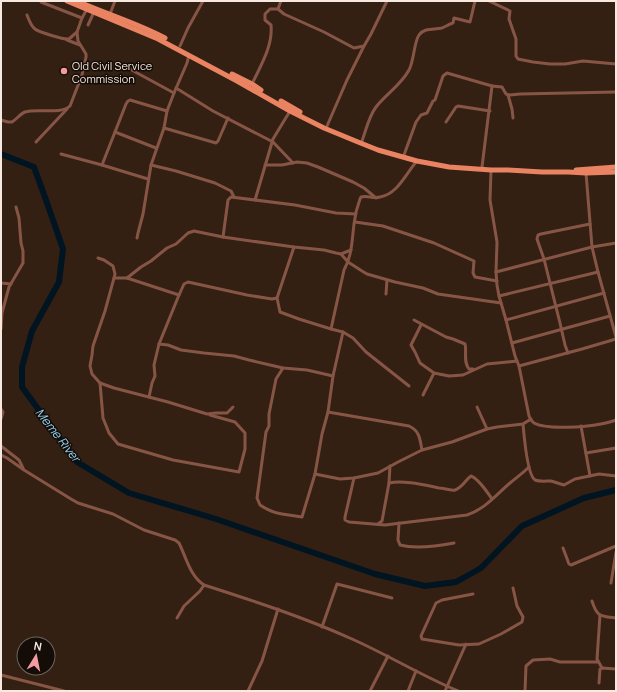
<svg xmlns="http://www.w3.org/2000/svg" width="617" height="692" font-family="Manrope,sans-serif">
<rect width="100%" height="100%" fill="#332012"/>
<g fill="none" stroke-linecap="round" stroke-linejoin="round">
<path stroke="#001521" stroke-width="6" d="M1,154l33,13 12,33 17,49 -4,33 -27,49 -10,36v20l55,75 52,31 87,26 159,55 50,12 31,-4 25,-14 41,-42 62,-28 32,-8"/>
<g stroke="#875546" stroke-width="3">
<path d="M41,1v1l41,16"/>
<path d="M489,1l21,10 -1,8 7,20v17l2,3 15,3 17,2h15l18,-3 33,3"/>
<path d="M278,9l3,-8"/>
<path d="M110,14l5,-13"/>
<path d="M27,15c2,5 4,11 8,14 4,3 29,11 34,10l8,-7"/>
<path d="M88,25l6,-13"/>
<path d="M67,40l13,5"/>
<path d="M180,46l8,-18 15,-27"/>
<path d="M128,68l46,25"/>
<path d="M252,84c9,-19 21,-38 19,-59l-6,-5v-6l5,-5h8l6,5 40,18 30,16 10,-2"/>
<path d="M492,86l10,1 4,7 4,1 10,-1 96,-2"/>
<path d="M176,88l37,23 60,31 20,21"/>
<path d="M508,95l4,14 1,9"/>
<path d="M1,120l7,2h4c5,-3 8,-8 13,-10 12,-4 35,3 45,-6l12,-31 4,-18v-3l-8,-13 -1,-9 5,-14 5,-9"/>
<path d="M446,122l10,-15 2,-1 32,5"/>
<path d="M327,126l20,-46 17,-34 7,-12 16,-33"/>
<path d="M164,128l52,15 2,-2 10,-23"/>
<path d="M115,132l41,16"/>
<path d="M362,141c4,-11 7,-25 14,-34 10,-13 25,-22 33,-37 5,-9 5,-28 10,-35 6,-8 15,-5 23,-7 3,-1 7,-4 11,-5l1,-5 16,4 5,-21"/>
<path d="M36,142l31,-33"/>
<path d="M61,154l41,11"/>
<path d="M404,155l12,-33 5,-7 6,-2 6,-12 2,-1 8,-24 4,-3 45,13 -10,81"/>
<path d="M151,165l25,6 39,12 16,8 3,6"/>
<path d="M265,165h17l15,-3 10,1 11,4 35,15 11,6 12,10"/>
<path d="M491,170l-1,30 7,42 -1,30 1,13 2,11 7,24 9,36 4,10 10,50c1,3 2,5 5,7 12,7 52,4 67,1 5,-1 10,-2 15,-4"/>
<path d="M586,173l6,74 6,25 18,65"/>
<path d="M148,179l-46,-14 24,-61 2,-3 2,-1 37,11"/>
<path d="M255,200l18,-61 17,-28"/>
<path d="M355,222l28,4 51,17 40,18 -1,12 2,4 22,4"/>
<path d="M223,237l5,-37 3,-3 64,8 41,8 20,1"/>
<path d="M137,238l1,-5 5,-19 8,-49 13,-37 3,-17 7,-18 13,-30 2,-8"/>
<path d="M294,247l-17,51 3,14 19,7 32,10"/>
<path d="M341,254l7,8 14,9 5,3 28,8 28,6 15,6 63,9"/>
<path d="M98,258l6,2 9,6 2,8 -1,4 -9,33 -12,35 -1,9 -2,11 2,8 8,9 14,5 54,14 39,12 9,-1h11l6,-6"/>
<path d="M496,272l96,-25 24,-4"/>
<path d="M114,278h13l52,17"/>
<path d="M127,278l14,-11 10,-6 16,-13 9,-4 12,-11 6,-2 29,6 71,10 30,3 12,3 5,1 10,-4"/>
<path d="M1,283l10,1"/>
<path d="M386,294l1,-14"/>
<path d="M499,296l99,-24"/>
<path d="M414,320l32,17 7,2 12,5c2,8 -2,18 4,25h4"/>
<path d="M506,320l98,-27"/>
<path d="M421,325l-10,20 4,7 5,11 14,10 15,3 14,-1 24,-11 30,-3"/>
<path d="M1,329l1,-16 7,-26 14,-24v-12l-2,-8 -2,-25 -3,-11"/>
<path d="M512,343l98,-27"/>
<path d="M159,344l9,1 13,5 23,3 30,3 15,4 34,8 24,2 26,6"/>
<path d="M568,353l-3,-8 -5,-22 -16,-64 -7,-20 1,-4 3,-1 49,-10"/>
<path d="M519,366l63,-17 34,-10"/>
<path d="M283,368l-7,11 -7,35v12l-3,6 -9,66 3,7c6,4 14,8 22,9 7,1 13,2 20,3l13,-43 7,-40 6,-22 5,-36 10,-44"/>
<path d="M100,383l3,35 6,15 9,11 55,16 66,12 6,-23v-16l-10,-11 -25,-7"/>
<path d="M409,386l-43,-34 -13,-14 -10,-6 -12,-3 13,-59c8,-14 8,-30 10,-46 1,-9 3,-17 6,-25l1,-2c6,-2 12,2 19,0 18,-3 26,-24 37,-36"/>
<path d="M423,395l11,-22"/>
<path d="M149,397l3,-14 3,-7 -1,-11 5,-21 20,-49 5,-11 4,-2 59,13 25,4 5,-1"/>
<path d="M477,407l10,22"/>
<path d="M1,409l2,3 -2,7"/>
<path d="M328,412l81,14c11,5 11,14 13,24"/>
<path d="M523,424c1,11 4,51 12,56 5,2 11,1 16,1 4,1 9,3 13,4l11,-6 24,-5 17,2"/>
<path d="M581,426l9,50"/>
<path d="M1,446l18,14 4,8"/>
<path d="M586,453l30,-5"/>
<path d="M1,455l6,3 17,12 47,29 7,4 35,11 31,16 31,10 4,3c7,14 11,33 25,42 50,16 99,32 148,54 36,16 70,37 106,52"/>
<path d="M315,474l25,5 14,-1 24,-5 20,-11 24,-12 30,-8 35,-13 10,-2 26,-3 8,-5"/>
<path d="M354,478l-9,39v3l4,2 36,3 82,-10c18,-6 29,-20 43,-32 6,-5 13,-10 19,-16"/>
<path d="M389,483c15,-3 35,2 50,5 5,0 11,3 16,2 8,-3 10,-10 16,-14 8,3 16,16 21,23"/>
<path d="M399,523l-1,17 2,5c16,4 38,1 54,-2"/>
<path d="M378,524l4,-3 7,-38 1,-17"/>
<path d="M563,548l6,16 2,1 45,-19"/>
<path d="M611,583l5,-31"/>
<path d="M473,594l-31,6 -6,3 -15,33 1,3 37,6 20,-1 22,-10 21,-12 1,-5 -6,-11 -4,-18"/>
<path d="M592,601c5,16 8,15 24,17"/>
<path d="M600,615l-3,44 5,9"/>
<path d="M177,618l7,-12 16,-15 4,-6"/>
<path d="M322,627l15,-43 55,14"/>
<path d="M1,675l63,16"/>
<path d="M599,683l1,-14 2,-1 14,1"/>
<path d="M248,691l14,-30 16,-52"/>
<path d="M370,691l18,-35"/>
<path d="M408,691l8,-20"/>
<path d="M445,691l21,-47"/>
<path d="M525,691l1,-25 7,-6 17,-1 10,3h38"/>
</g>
<g stroke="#ea8362" stroke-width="5">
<path d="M67,1l91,38 79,42 53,30 34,17 34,14 20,8 39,11 32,6 42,3h17l34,2h26l18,1 30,-1"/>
<path d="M77,1c29,13 60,22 88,37"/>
<path d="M232,74l20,10 9,6"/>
<path d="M281,101l19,11"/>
<path d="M576,170l40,-3"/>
</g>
</g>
<circle fill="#f49aa2" stroke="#140c06" stroke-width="1.5" cx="64" cy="71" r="4"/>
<g text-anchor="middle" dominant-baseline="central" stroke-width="3" stroke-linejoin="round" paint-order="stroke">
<g font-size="11" fill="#f7e9e0" stroke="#140c06" text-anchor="start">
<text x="72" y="65">Old Civil Service<tspan x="72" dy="13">Commission</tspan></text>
</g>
<g font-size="12" font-style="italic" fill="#96d3f4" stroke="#140c06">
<text transform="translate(58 435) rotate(52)">Meme River</text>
</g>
</g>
<rect width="617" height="692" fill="none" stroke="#f7e9e0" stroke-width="4"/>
<g transform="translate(36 656) rotate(10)"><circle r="19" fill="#140c06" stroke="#6f645d"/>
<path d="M0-3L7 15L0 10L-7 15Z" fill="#f49aa2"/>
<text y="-6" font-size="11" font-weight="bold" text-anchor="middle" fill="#f7e9e0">N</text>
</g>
</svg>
